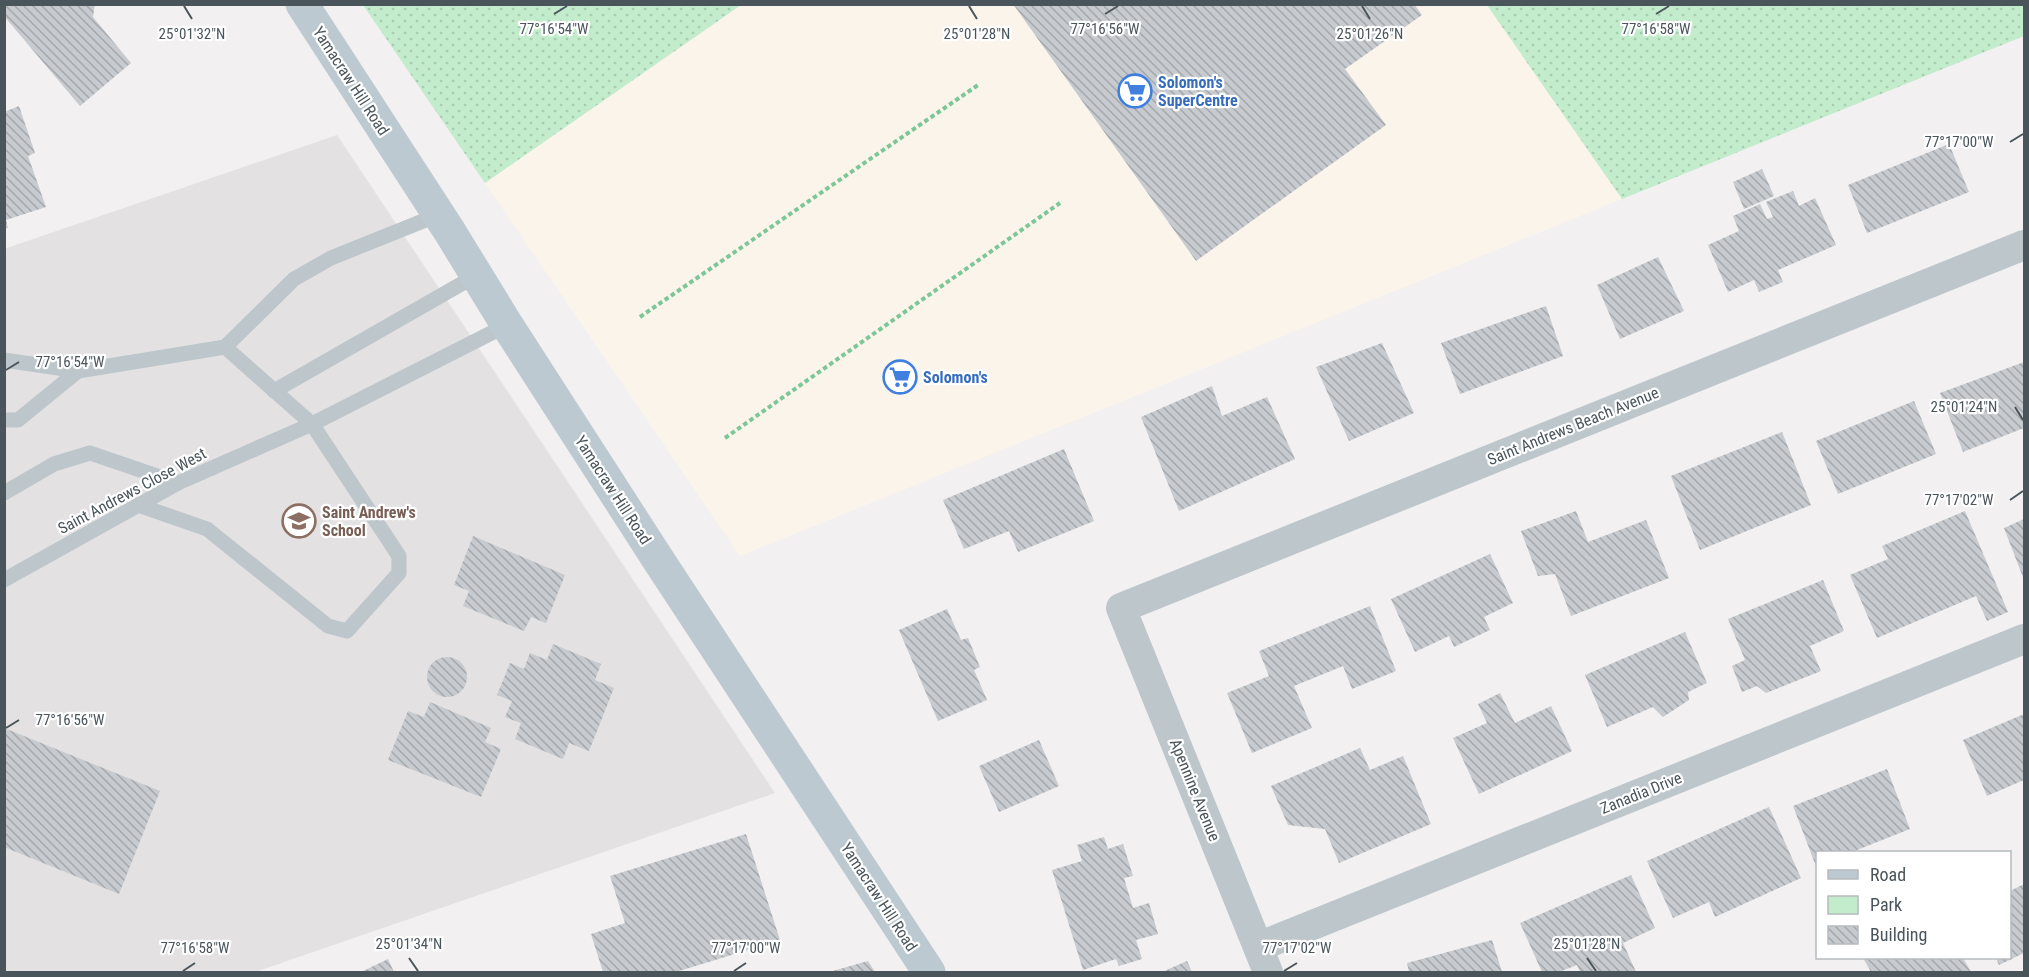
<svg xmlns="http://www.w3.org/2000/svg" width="2029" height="977" font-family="'Roboto Condensed',sans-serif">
<defs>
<pattern id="green-dots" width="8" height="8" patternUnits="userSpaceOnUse" patternTransform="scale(1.5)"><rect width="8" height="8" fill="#c2eccb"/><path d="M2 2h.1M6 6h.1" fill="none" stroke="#a8ccb1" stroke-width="1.8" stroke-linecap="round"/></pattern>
<pattern id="building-back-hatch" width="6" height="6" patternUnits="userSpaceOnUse" patternTransform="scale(1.5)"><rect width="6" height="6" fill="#c7cbcf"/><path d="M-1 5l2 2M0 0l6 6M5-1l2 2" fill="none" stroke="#a4a8ab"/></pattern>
</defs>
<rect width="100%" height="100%" fill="#f2f0f0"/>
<path fill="#fbf4eb" d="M1487,4l135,195 -882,357 -255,-373 256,-178z"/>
<path fill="#e3e1e1" d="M337,135l438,658 -520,179h-250l-1,-723z"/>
<g fill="url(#green-dots)">
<path d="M363,5h378l-256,178z"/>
<path d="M1487,5h537v31l-402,163z"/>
</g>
<g fill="url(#building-back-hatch)">
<path d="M4,4h91l-2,13 38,46 -51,43 -76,-90z"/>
<path d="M1013,4h401l8,11 -77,54 41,56 -190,136z"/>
<path d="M19,106l16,47 -7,3 18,51 -40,13 2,8 -4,1v-117z"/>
<path d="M1949,144l20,48 -102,41 -19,-48z"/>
<path d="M1762,169l12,27 -30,13 -11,-27z"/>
<path d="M1793,191l6,15 16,-8 21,47 -58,25 5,12 -24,10 -5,-12 -26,12 -20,-47 31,-14 -6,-15 27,-12 7,15 6,-2 -7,-15z"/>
<path d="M1658,257l26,54 -64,28 -23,-54z"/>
<path d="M1546,306l17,50 -103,38 -19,-51z"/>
<path d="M1382,343l32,70 -65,28 -33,-74z"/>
<path d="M2024,362v66l-61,24 -23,-59z"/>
<path d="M1212,386l10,30 45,-19 28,62 -116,52 -38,-94z"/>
<path d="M1914,401l22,53 -98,40 -22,-53z"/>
<path d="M1782,432l29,73 -111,45 -29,-74z"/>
<path d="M1064,449l30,72 -76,31 -9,-21 -45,18 -21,-49z"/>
<path d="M1576,511l12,31 58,-22 23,58 -98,38 -16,-42 -17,2 -17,-45z"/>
<path d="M1965,511l43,101 -21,9 -11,-25 -99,42 -27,-63 38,-16 -6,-13z"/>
<path d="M2024,519v61l-20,-52z"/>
<path d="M473,536l92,39 -19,48 -15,-6 -7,14 -61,-25 6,-15 -15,-6z"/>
<path d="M1490,554l23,49 -29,14 6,13 -36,17 -5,-11 -34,16 -24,-53z"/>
<path d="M1823,580l21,51 -34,15 11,25 -55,22 -9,-7 -15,6 -10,-26 13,-6 -17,-41z"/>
<path d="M1370,606l26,65 -44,18 -9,-23 -49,20 18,42 -60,25 -25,-60 42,-17 -10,-25z"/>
<path d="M947,609l14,31 7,-2 12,29 -6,3 13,30 -49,21 -39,-91z"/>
<path d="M1685,632l22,51 -19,9 1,8 -26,17 -10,-10 -46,20 -22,-52z"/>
<path d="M553,644l48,20 -6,16 19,8 -25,63 -20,-8 -6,16 -48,-20 6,-16 -16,-6 7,-16 -15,-6 13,-32 14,6 6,-16 17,7z"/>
<circle cx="447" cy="677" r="20"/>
<path d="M1500,693l15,30 36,-17 21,45 -93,43 -26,-56 34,-15 -9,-19z"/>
<path d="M430,702l61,26 -6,14 16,7 -20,48 -93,-37 20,-49 16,6z"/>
<path d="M2024,714v66l-37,16 -24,-56z"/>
<path d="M4,728l156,63 -41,103 -115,-47z"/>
<path d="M1039,740l20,46 -60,26 -20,-46z"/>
<path d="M1360,748l10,22 33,-14 28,68 -92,39 -14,-34 -37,-4 -17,-39z"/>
<path d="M1887,769l23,60 -58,23h-34l-1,17 -24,-63z"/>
<path d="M1769,807l32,71 -86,39 -6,-15 -36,16 -26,-57z"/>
<path d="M746,834l34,106 -104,32h-73l-12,-38 34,-11 -15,-47z"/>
<path d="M1104,837l4,12 15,-5 10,32 -9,2 9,30 16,-5 9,31 -22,6 6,19 -23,7 -3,-7 -33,11 -31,-100 30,-9 -5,-16z"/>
<path d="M1631,875l24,53 -32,15 13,29h-56l-3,-7 -18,7h-17l-22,-49z"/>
<path d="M2024,884v69l-25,12 -3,-7h14v-67z"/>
<path d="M1492,940l10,32h-93l-2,-9z"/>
<path d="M1863,958h100l8,14h-100z"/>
<path d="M388,959l6,13h-33z"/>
<path d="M868,961l7,11h-46z"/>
<path d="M1187,961l5,11h-30z"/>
</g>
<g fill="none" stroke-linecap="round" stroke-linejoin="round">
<g stroke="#7cc797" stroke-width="4" stroke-dasharray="4.5 3" stroke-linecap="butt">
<path d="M640,317l338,-232"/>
<path d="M725,438l335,-235"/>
</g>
<g stroke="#bcc6cb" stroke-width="15">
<path d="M4,360l74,11 147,-24 69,-68 37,-21 107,-43"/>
<path d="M274,391l203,-116"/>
<path d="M4,420h14l60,-49"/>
<path d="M4,493l50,-29 36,-11 88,30"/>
<path d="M138,505l69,24 121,97 19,5 52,-58v-17l-87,-132 -87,-77"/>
<path d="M4,580l174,-97 134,-59 195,-99"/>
</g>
<g stroke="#bcc6cb" stroke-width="30">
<path d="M1258,947l766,-308"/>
<path d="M1268,972l-147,-364 903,-363"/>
</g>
<path stroke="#bdc9d0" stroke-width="33" d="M302,4l148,228 57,93 154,239 268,408"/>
</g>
<path fill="none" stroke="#49555b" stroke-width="2" d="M184,6l8,13M969,6l8,13M1362,6l8,13M554,14l13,-8M1105,14l13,-8M1656,14l13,-8M2010,142l13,-8M6,370l13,-8M2015,407l8,13M2010,500l13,-9M6,728l13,-8M409,958l9,13M1587,958l9,13M183,971l12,-8M734,971l12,-8M1284,971l13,-8"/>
<defs>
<symbol id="supermarket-ring" viewBox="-11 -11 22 22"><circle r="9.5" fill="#fff" stroke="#3f7fe0" stroke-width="1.5"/><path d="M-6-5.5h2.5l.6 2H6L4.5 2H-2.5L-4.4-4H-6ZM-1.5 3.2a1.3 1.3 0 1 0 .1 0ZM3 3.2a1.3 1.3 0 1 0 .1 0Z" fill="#3f7fe0"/></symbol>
<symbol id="school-ring" viewBox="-11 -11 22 22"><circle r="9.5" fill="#fff" stroke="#8d6e63" stroke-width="1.5"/><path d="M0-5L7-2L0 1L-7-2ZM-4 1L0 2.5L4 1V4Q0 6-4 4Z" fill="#8d6e63"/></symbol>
</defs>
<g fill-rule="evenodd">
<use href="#supermarket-ring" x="1116" y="72" width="38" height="38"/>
<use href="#supermarket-ring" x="881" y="358" width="38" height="38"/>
<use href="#school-ring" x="280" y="502" width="38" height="38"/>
</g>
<g text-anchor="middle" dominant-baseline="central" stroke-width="4.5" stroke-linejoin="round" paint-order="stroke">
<g font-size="16" fill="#49555b" stroke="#fff">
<text transform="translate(351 81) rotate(57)">Yamacraw Hill Road</text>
<text transform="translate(1573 426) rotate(-22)">Saint Andrews Beach Avenue</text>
<text transform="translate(613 490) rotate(57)">Yamacraw Hill Road</text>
<text transform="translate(132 491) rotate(-28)">Saint Andrews Close West</text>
<text transform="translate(1195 790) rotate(68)">Apennine Avenue</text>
<text transform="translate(1641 793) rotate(-22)">Zanadia Drive</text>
<text transform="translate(879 897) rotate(57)">Yamacraw Hill Road</text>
</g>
<g font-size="16" font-weight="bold" fill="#366cbe" stroke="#fff" text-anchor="start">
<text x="1158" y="82">Solomon's<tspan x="1158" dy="18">SuperCentre</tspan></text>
<text x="923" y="377">Solomon's</text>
</g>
<g font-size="16" font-weight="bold" fill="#785e54" stroke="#fff" text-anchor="start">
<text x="322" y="512">Saint Andrew's<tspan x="322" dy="18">School</tspan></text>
</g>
</g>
<g font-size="15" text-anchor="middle" fill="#49555b" stroke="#fff" stroke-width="4.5" stroke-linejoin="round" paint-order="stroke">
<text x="554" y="34">77°16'54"W</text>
<text x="1105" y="34">77°16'56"W</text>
<text x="1656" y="34">77°16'58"W</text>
<text x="192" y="39">25°01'32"N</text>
<text x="977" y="39">25°01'28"N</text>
<text x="1370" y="39">25°01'26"N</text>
<text x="1959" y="147">77°17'00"W</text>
<text x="70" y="367">77°16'54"W</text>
<text x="1964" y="412">25°01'24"N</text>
<text x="1959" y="505">77°17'02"W</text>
<text x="70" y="725">77°16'56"W</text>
<text x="409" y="949">25°01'34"N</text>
<text x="1587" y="949">25°01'28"N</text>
<text x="195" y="953">77°16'58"W</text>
<text x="746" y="953">77°17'00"W</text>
<text x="1297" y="953">77°17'02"W</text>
</g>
<rect width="2029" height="977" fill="none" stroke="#49555b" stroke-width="12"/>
<rect x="1816" y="851" width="195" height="108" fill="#ffffff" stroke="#b6bbbd" stroke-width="1.5"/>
<rect x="1828" y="870" width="30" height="9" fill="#bdc9d0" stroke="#b6bbbd" stroke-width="1.5"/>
<text x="1870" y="881" font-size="18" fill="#49555b">Road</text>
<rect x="1828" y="896" width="30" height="18" fill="#c2eccb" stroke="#b6bbbd" stroke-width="1.5"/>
<text x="1870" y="911" font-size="18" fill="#49555b">Park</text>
<rect x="1828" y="926" width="30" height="18" fill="url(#building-back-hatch)" stroke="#b6bbbd" stroke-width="1.5"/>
<text x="1870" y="941" font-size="18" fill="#49555b">Building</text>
</svg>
